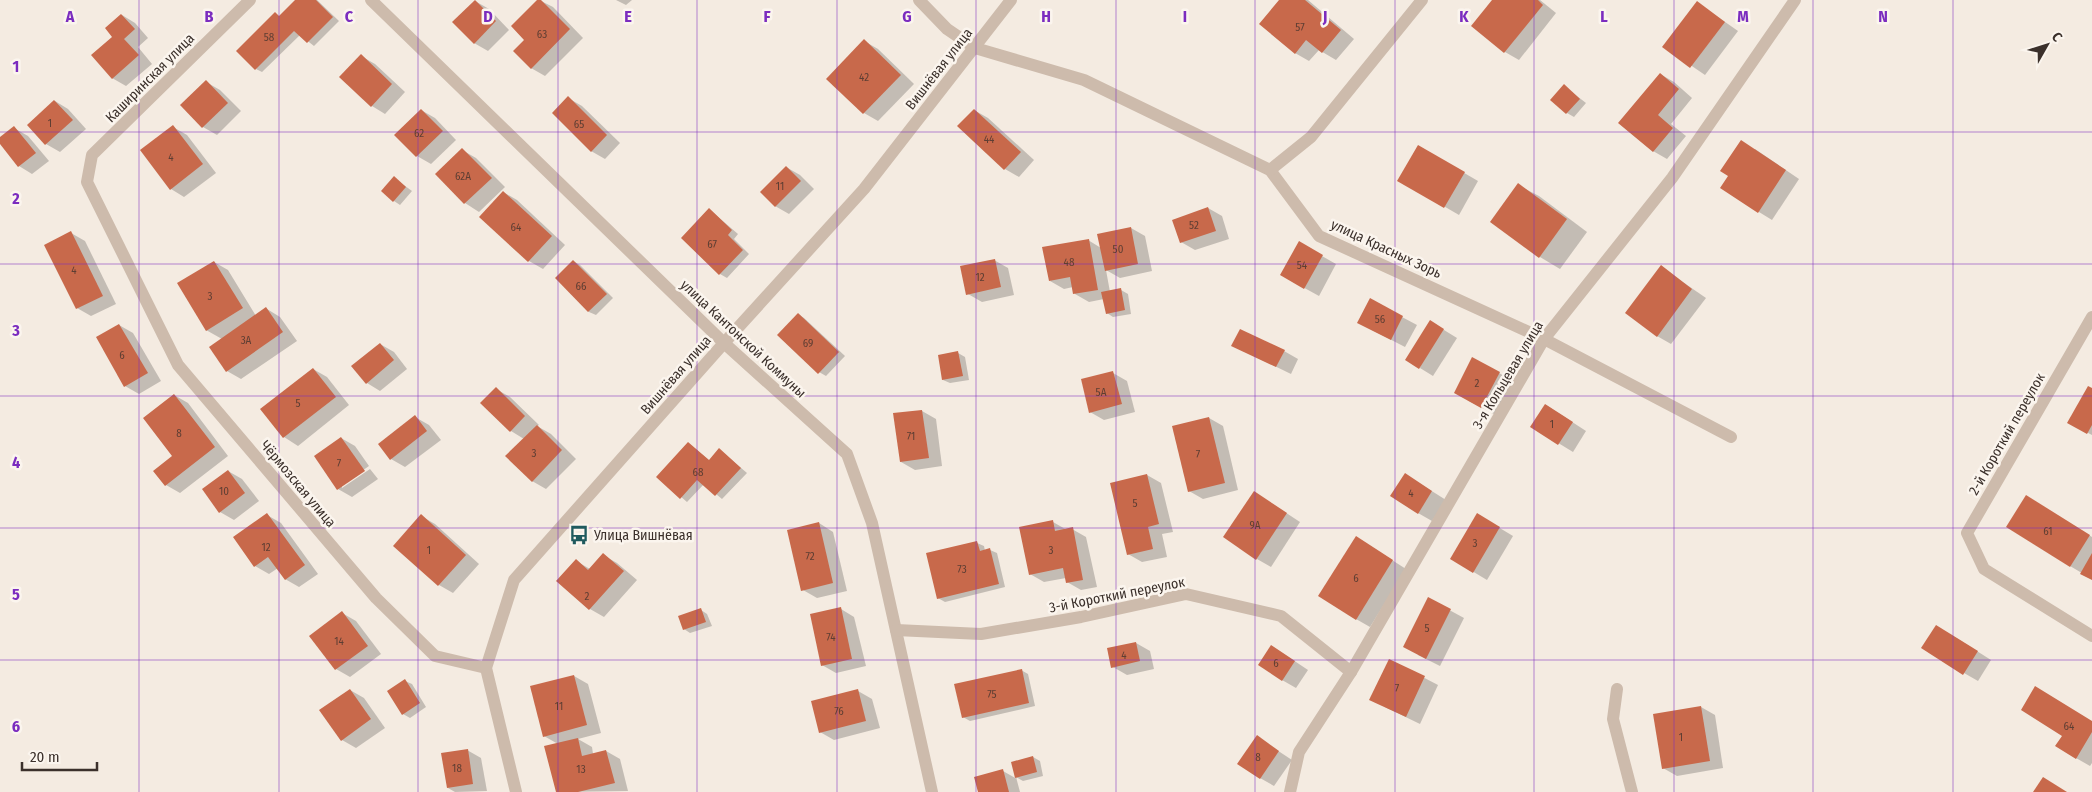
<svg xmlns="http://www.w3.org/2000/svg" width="2092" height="792" font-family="'Fira Sans Condensed',sans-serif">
<rect width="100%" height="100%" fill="#f4ebe1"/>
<g fill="#0003">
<path d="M297,0h20l22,21 -25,25 -14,-11 -38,37 -6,-3 24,-52z"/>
<path d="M539,0l14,7 30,31 -38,38 -14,-8z"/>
<path d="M616,0h16l-6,5z"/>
<path d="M1281,0h27l46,39 -18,21 -17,-10 -10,11 -14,-8z"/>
<path d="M1494,0h46l16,13 -37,47 -14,-8 -33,-26z"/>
<path d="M475,1l14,8 20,21 -21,21 -14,-8z"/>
<path d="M1698,3l40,28 -33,44 -41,-28z"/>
<path d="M122,15l13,8 13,15 -10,9 14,17 -26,22 -14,-8 2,-41z"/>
<path d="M864,41l14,8 36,35 -36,37 -14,-8 -36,-34z"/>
<path d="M361,56l14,8 30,28 -20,22 -13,-8z"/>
<path d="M1660,74l14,8 18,16 -21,26 15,12 -19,23 -14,-8z"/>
<path d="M206,82l14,8 21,21 -24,24 -14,-8z"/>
<path d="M1564,86l22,17 -12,14 -7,-4z"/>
<path d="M568,98l14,8 38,37 -15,16 -14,-8z"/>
<path d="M55,101l13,8 18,20 -26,23 -14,-8 -18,-19z"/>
<path d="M421,110l14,8 21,22 -25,24 -14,-8z"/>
<path d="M974,110l14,8 46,42 -15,17 -14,-8z"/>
<path d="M173,127l14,8 29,38 -32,24 -13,-8z"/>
<path d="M14,128l14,8 21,25 -17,13 -13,-8 -19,-24v-3z"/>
<path d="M1418,146l60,35 -19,34 -60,-35z"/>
<path d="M1755,149l44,30 -27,41 -13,-8 -29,-36z"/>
<path d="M462,150l14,8 29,29 -26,25 -14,-9 -28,-29z"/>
<path d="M786,167l14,8 14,14 -25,25 -14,-8z"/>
<path d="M394,178l18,13 -12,14 -6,-4z"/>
<path d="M1518,185l21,11 48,36 -27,37 -20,-12 -49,-35z"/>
<path d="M503,192l14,8 48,45 -22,24 -14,-8 -48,-44z"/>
<path d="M1208,208l14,8 7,23 -34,11 -14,-8z"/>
<path d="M710,210l28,24 -4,5 15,15 -22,24 -7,-4z"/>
<path d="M1131,228l14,8 7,35 -32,7 -14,-8 4,22 11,-2 7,4 3,20 -18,3 -6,-4 -3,-14 -15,3 -14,-8 -2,-7 -9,2 -14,-8 38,-41 13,8z"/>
<path d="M71,233l14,8 31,63 -25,12 -14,-8z"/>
<path d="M1299,243l37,21 -17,32 -38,-21z"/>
<path d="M994,260l14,8 6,27 -32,7 -14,-8z"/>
<path d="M573,261l7,4 33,33 -17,17 -7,-3 -33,-34z"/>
<path d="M214,262l14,8 28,46 11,-7 13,8 17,24 -56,38 -14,-8 -5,-32 -16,-9z"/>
<path d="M1661,267l45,31 -35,46 -14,-8z"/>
<path d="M1370,300l47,25 -12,22 -33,-17z"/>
<path d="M798,314l6,4 41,38 -19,20 -7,-4z"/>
<path d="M1431,322l26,16 -24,38 -13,-8z"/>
<path d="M119,325l14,8 28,48 -22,13 -14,-8z"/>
<path d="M380,344l14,8 13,17 -27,22 -13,-8z"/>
<path d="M1233,346l51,5 14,8 -7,15z"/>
<path d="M958,353l7,4 4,23 -19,3 -7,-3z"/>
<path d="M313,369l14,8 22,28 -51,41 -14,-9 -22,-27z"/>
<path d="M1113,373l14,8 8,31 -31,8 -14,-8z"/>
<path d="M1499,373l14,8 -17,34 -27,-14z"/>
<path d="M496,389l14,8 29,28 -2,1 14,8 25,25 -30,30 -14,-8 -8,-42 -13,-8z"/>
<path d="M2092,390v45l-23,-12z"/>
<path d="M174,395l14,8 40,53 -48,37 -14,-8 8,-29z"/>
<path d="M1546,405l40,26 -13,21 -41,-25z"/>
<path d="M922,411l14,8 6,47 -27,4 -14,-8z"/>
<path d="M415,417l14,8 12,15 -36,27 -14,-8z"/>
<path d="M1209,418l14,8 15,64 -35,9 -14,-8z"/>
<path d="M341,438l14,8 14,20 -27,19v3l28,-19 8,10 -26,18 -14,-8z"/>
<path d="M688,443l22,18 10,-11 27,23 -25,26 -18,-15 -17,18 -29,-25z"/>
<path d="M228,471l14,8 17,22 -25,19 -14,-8z"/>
<path d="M1147,475l14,8 12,49 -11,2 5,23 -25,5 -14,-8z"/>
<path d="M1419,483l27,17 -14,21 -14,-8z"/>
<path d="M1268,501l32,21 -29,45 -14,-8z"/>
<path d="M2040,505l52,32v42l-22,-13z"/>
<path d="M267,515l14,8 37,51 -19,13 -14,-8 -7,-11 -9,6 -14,-8z"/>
<path d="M1478,515l35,21 -26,44 -35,-21z"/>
<path d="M421,516l14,8 44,40 -26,29 -14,-8z"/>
<path d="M1053,522l14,8 5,-1 14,8 11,50 -16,3 -14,-8 -1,-4 -22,4 -14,-8z"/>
<path d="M819,523l14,9 14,59 -30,7 -14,-8z"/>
<path d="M977,543l7,3 1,5 5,-1 7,3 8,34 -60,15 -7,-4z"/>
<path d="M1370,546l36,23 -36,58 -14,-8z"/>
<path d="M603,555l14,8 20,17 -33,37 -14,-8 -32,-28 18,-20 14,8z"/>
<path d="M1429,599l35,19 -24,48 -22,-11z"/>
<path d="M841,609l13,8 12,49 -30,7 -14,-8z"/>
<path d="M701,610l6,4 5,12 -22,7 -6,-4z"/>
<path d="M342,613l14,8 25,33 -31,23 -14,-8 -25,-33z"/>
<path d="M1950,634l41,26 -13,21 -14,-8z"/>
<path d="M1136,643l14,8 4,18 -27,6 -14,-8z"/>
<path d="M1272,646l36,24 -12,18 -14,-8z"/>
<path d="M1390,660l48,25 -18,39 -35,-17z"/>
<path d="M1021,670l7,4 7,32 -65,15 -7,-4z"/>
<path d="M574,676l14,8 13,49 -23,6 14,8 1,7 13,-3 14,8 8,32 -71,1 1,-48 -14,-8z"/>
<path d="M405,681l7,3 14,23 -16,11 -7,-4z"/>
<path d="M350,690l14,8 21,30 -29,20 -14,-8z"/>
<path d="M858,691l14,8 8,29 -46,12 -14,-8z"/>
<path d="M1701,707l14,8 8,53 -46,8 -14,-8z"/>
<path d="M2092,722v41l-2,3 -14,-8z"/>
<path d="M1257,737l35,23 -18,26 -14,-8z"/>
<path d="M467,750l14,8 6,33 -32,1 -7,-4z"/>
<path d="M1033,757l7,4 3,15 -20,5 -7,-4 4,15h-41l24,-21 14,8 -5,-16z"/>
</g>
<g fill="#c8694b">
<path d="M295,0h21l17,17 -26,26 -13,-12 -39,39 -19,-19 39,-39 4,4z"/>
<path d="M475,0l21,21 -22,23 -22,-22z"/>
<path d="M537,0h4l29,29 -39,40 -18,-18 11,-11 -13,-14z"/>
<path d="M1279,0h26l36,30 -19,23 -16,-13 -11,14 -36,-30z"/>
<path d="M1492,0h46l5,5 -39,48 -33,-27z"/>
<path d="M1697,1l28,21 -35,46 -28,-21z"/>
<path d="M121,14l14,15 -11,10 15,16 -27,24 -21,-24 21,-18 -7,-9z"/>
<path d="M864,39l37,36 -38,39 -37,-35z"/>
<path d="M361,54l31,30 -21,23 -32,-30z"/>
<path d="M1660,73l19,16 -21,26 15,13 -20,24 -35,-29z"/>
<path d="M206,80l22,23 -26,25 -22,-23z"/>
<path d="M1564,84l16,15 -14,15 -16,-14z"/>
<path d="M568,96l39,39 -16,17 -39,-39z"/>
<path d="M54,100l19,20 -28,25 -18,-20z"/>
<path d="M421,109l22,22 -27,26 -22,-22z"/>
<path d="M974,109l47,43 -17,18 -47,-44z"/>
<path d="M173,125l30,39 -33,26 -30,-40z"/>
<path d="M14,126l22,27 -18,14 -18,-23v-7z"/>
<path d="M1741,140l45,30 -28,43 -38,-25 8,-12 -8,-5z"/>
<path d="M1418,145l47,27 -21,36 -47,-27z"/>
<path d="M462,148l30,30 -28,26 -29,-30z"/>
<path d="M786,166l15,15 -26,26 -15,-15z"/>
<path d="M394,176l12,11 -13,15 -12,-11z"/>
<path d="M1518,183l49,36 -28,39 -49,-36z"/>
<path d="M503,191l49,45 -24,26 -49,-45z"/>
<path d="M1208,207l8,24 -36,12 -8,-23z"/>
<path d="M709,208l23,22 -4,5 15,15 -24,25 -38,-37z"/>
<path d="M1131,227l7,37 -33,7 -8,-37z"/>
<path d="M71,231l32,65 -27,13 -32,-64z"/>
<path d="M1089,239l9,51 -25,4 -3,-17 -21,4 -7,-34z"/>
<path d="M1299,241l24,14 -19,34 -24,-14z"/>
<path d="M995,259l6,28 -35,8 -6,-29z"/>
<path d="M573,260l34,34 -19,18 -33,-34z"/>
<path d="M214,261l29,47 -37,23 -29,-48z"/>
<path d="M1661,265l31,24 -35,48 -32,-24z"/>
<path d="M1121,288l4,22 -19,4 -5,-22z"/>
<path d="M1370,298l33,18 -12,24 -34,-17z"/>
<path d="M266,307l17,25 -57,40 -17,-25z"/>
<path d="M798,313l41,39 -21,22 -41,-39z"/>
<path d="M1430,320l14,9 -25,40 -14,-9z"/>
<path d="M119,324l29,49 -24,14 -28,-50z"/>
<path d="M1240,329l45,21 -9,17 -45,-21z"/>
<path d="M380,343l14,17 -28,24 -15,-18z"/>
<path d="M958,351l5,25 -21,4 -4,-25z"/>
<path d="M1472,357l28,15 -19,36 -27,-15z"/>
<path d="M313,368l23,29 -53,41 -23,-29z"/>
<path d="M1113,371l9,33 -33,9 -8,-34z"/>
<path d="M2088,386l4,2v37l-5,9 -20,-11z"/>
<path d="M496,387l29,29 -15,16 -30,-29z"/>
<path d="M174,394l41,53 -50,39 -12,-15 19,-15 -29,-38z"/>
<path d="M1545,404l28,18 -15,23 -28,-18z"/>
<path d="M922,410l7,48 -29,4 -7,-49z"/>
<path d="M415,415l12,16 -37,29 -12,-16z"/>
<path d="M1209,417l16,66 -37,9 -16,-66z"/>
<path d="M537,425l25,25 -30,32 -27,-26z"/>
<path d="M341,437l24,34 -28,19 -23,-34z"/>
<path d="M688,442l21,18 10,-12 22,20 -26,28 -18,-16 -17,19 -24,-22z"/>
<path d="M228,470l17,23 -26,20 -17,-24z"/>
<path d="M1405,473l27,18 -14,23 -28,-18z"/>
<path d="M1147,474l12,50 -11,3 5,22 -26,6 -17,-72z"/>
<path d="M1254,491l33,22 -31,47 -33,-23z"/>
<path d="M2026,495l64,40 -20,32 -64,-40z"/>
<path d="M267,513l38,52 -20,15 -17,-23 -14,10 -21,-30z"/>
<path d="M1477,513l23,14 -27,46 -23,-14z"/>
<path d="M421,514l45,41 -28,31 -45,-40z"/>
<path d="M1053,520l2,11 18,-4 10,53 -17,3 -3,-15 -34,7 -10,-48z"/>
<path d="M819,522l14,61 -32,8 -14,-61z"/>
<path d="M1356,536l37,24 -37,60 -38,-24z"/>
<path d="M977,541l3,10 10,-3 9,36 -62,15 -11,-46z"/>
<path d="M603,553l21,18 -35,39 -33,-29 20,-22 12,11z"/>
<path d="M2092,553v27l-12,-6z"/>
<path d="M1428,597l23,12 -25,50 -23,-12z"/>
<path d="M841,607l11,52 -31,7 -11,-52z"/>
<path d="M701,608l5,14 -23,8 -5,-14z"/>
<path d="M342,611l26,35 -33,24 -26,-34z"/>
<path d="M1936,625l42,26 -15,24 -42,-27z"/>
<path d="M1136,642l4,19 -29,7 -4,-20z"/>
<path d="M1271,645l24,16 -13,20 -24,-16z"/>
<path d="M1389,659l36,17 -19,41 -37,-17z"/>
<path d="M1022,669l7,34 -67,15 -8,-34z"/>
<path d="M574,675l13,50 -44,12 -13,-51z"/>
<path d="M405,679l15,24 -18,12 -15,-24z"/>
<path d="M2035,686l57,35v11l-16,27 -21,-13 7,-10 -41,-26z"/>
<path d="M350,689l21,30 -30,22 -22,-31z"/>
<path d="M858,689l8,32 -47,12 -8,-32z"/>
<path d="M1701,706l9,55 -48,8 -9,-55z"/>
<path d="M1257,735l22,16 -19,28 -23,-15z"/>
<path d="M578,738l4,18 24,-6 9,33 -37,9h-22l-12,-46z"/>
<path d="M468,749l5,35 -26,4 -6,-35z"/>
<path d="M1033,756l4,16 -22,6 -4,-16z"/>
<path d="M1003,769l6,23h-31l-4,-15z"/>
<path d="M2043,777l24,15h-34z"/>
</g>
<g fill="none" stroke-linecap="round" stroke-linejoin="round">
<g stroke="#cdbbac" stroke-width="12">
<path d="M250,0l-158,155 -5,27 91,183 198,233 59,58 51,12"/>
<path d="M371,0l353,343 123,111 25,69 60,269"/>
<path d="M919,0l28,29 28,19 109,32 186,90 49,66 225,103 187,98"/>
<path d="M1270,170l41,-33 111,-137"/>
<path d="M2092,317l-125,216 17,36 108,67"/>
<path d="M896,630l85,4 100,-17 105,-23 95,22 70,56"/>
<path d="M1617,689l-4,30 19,73"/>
<path d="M516,792l-30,-124 28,-88 210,-237 140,-154 147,-189"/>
<path d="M1290,792l9,-40 52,-80 193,-333 128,-161 123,-178"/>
</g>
</g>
<path fill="none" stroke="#7b2cbf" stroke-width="1" stroke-opacity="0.55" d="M139,0v792M279,0v792M418,0v792M558,0v792M697,0v792M837,0v792M976,0v792M1116,0v792M1255,0v792M1395,0v792M1534,0v792M1674,0v792M1813,0v792M1953,0v792M0,132h2092M0,264h2092M0,396h2092M0,528h2092M0,660h2092"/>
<defs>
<symbol id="bus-bare" viewBox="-9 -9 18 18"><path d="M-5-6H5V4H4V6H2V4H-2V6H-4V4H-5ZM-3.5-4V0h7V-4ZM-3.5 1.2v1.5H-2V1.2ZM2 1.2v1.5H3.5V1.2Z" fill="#1f5a5e" stroke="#fbf5ee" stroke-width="2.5" paint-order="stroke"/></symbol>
</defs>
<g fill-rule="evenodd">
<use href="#bus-bare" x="565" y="521" width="28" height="28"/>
</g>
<g text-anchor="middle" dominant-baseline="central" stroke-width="5" stroke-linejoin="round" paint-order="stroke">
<g font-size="11" fill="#5e3e33">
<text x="1300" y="27">57</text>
<text x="542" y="34">63</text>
<text x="269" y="37">58</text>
<text x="864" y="77">42</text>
<text x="50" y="123">1</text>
<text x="579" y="124">65</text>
<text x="419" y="133">62</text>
<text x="989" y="139">44</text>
<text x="171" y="157">4</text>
<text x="463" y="176">62А</text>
<text x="780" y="186">11</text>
<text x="1194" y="225">52</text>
<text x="516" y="227">64</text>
<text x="712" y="244">67</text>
<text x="1118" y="249">50</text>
<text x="1069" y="262">48</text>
<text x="1302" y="265">54</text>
<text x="74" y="270">4</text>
<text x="980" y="277">12</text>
<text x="581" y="286">66</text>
<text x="210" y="296">3</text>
<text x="1380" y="319">56</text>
<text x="246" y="340">3А</text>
<text x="808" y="343">69</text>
<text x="122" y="355">6</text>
<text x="1477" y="383">2</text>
<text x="1101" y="392">5А</text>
<text x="298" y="403">5</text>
<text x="1552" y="424">1</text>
<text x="179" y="433">8</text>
<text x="911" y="436">71</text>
<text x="534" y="453">3</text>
<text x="1198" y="454">7</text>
<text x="339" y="463">7</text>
<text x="698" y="472">68</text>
<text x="224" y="491">10</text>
<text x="1411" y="493">4</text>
<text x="1135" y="503">5</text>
<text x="1255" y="525">9А</text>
<text x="2048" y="531">61</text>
<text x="1475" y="543">3</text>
<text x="266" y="547">12</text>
<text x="429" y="550">1</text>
<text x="1051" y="550">3</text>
<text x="810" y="556">72</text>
<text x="962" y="569">73</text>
<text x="1356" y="578">6</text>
<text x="587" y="596">2</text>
<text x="1427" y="628">5</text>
<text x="831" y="637">74</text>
<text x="339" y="641">14</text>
<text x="1124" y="655">4</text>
<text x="1276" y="663">6</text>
<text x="1397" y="688">7</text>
<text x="992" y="694">75</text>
<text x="559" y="706">11</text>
<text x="839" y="711">76</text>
<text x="2069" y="726">64</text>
<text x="1681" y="737">1</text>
<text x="1258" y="757">8</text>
<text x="457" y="768">18</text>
<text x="581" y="769">13</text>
</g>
<g font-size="14" fill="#3b302b" stroke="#fbf5ee">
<text transform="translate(939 69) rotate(-52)">Вишнёвая улица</text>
<text transform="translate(150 78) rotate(-45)">Каширинская улица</text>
<text transform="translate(1386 249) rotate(25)">улица Красных Зорь</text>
<text transform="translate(743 339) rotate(43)">улица Кантонской Коммуны</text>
<text transform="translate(676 375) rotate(-49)">Вишнёвая улица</text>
<text transform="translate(1508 375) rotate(-59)">3-я Кольцевая улица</text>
<text transform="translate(2007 434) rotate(-60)">2-й Короткий переулок</text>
<text transform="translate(298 484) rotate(50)">Чёрмозская улица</text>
<text transform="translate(1117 595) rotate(-11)">3-й Короткий переулок</text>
</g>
<g font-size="14" fill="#3b302b" stroke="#fbf5ee" text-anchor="start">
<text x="594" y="535">Улица Вишнёвая</text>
</g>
</g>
<g font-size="16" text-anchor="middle" font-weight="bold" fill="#7b2cbf" stroke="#fbf5ee" stroke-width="5" stroke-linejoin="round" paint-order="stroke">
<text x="70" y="22">A</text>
<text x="209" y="22">B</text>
<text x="349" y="22">C</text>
<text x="488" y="22">D</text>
<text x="628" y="22">E</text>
<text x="767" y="22">F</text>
<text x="907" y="22">G</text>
<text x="1046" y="22">H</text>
<text x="1185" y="22">I</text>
<text x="1325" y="22">J</text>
<text x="1464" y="22">K</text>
<text x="1604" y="22">L</text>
<text x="1743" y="22">M</text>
<text x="1883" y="22">N</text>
<text x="16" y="72">1</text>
<text x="16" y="204">2</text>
<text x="16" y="336">3</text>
<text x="16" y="468">4</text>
<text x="16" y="600">5</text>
<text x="16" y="732">6</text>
</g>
<g transform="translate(2047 45) rotate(51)" stroke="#fbf5ee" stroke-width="4" paint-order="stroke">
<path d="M0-4L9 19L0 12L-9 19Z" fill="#3b302b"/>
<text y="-8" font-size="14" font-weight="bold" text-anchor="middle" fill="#3b302b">С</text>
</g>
<path d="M22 762v8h75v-8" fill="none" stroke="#3b302b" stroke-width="2.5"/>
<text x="30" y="762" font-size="15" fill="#3b302b" stroke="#fbf5ee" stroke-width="4" paint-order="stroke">20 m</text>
</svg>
